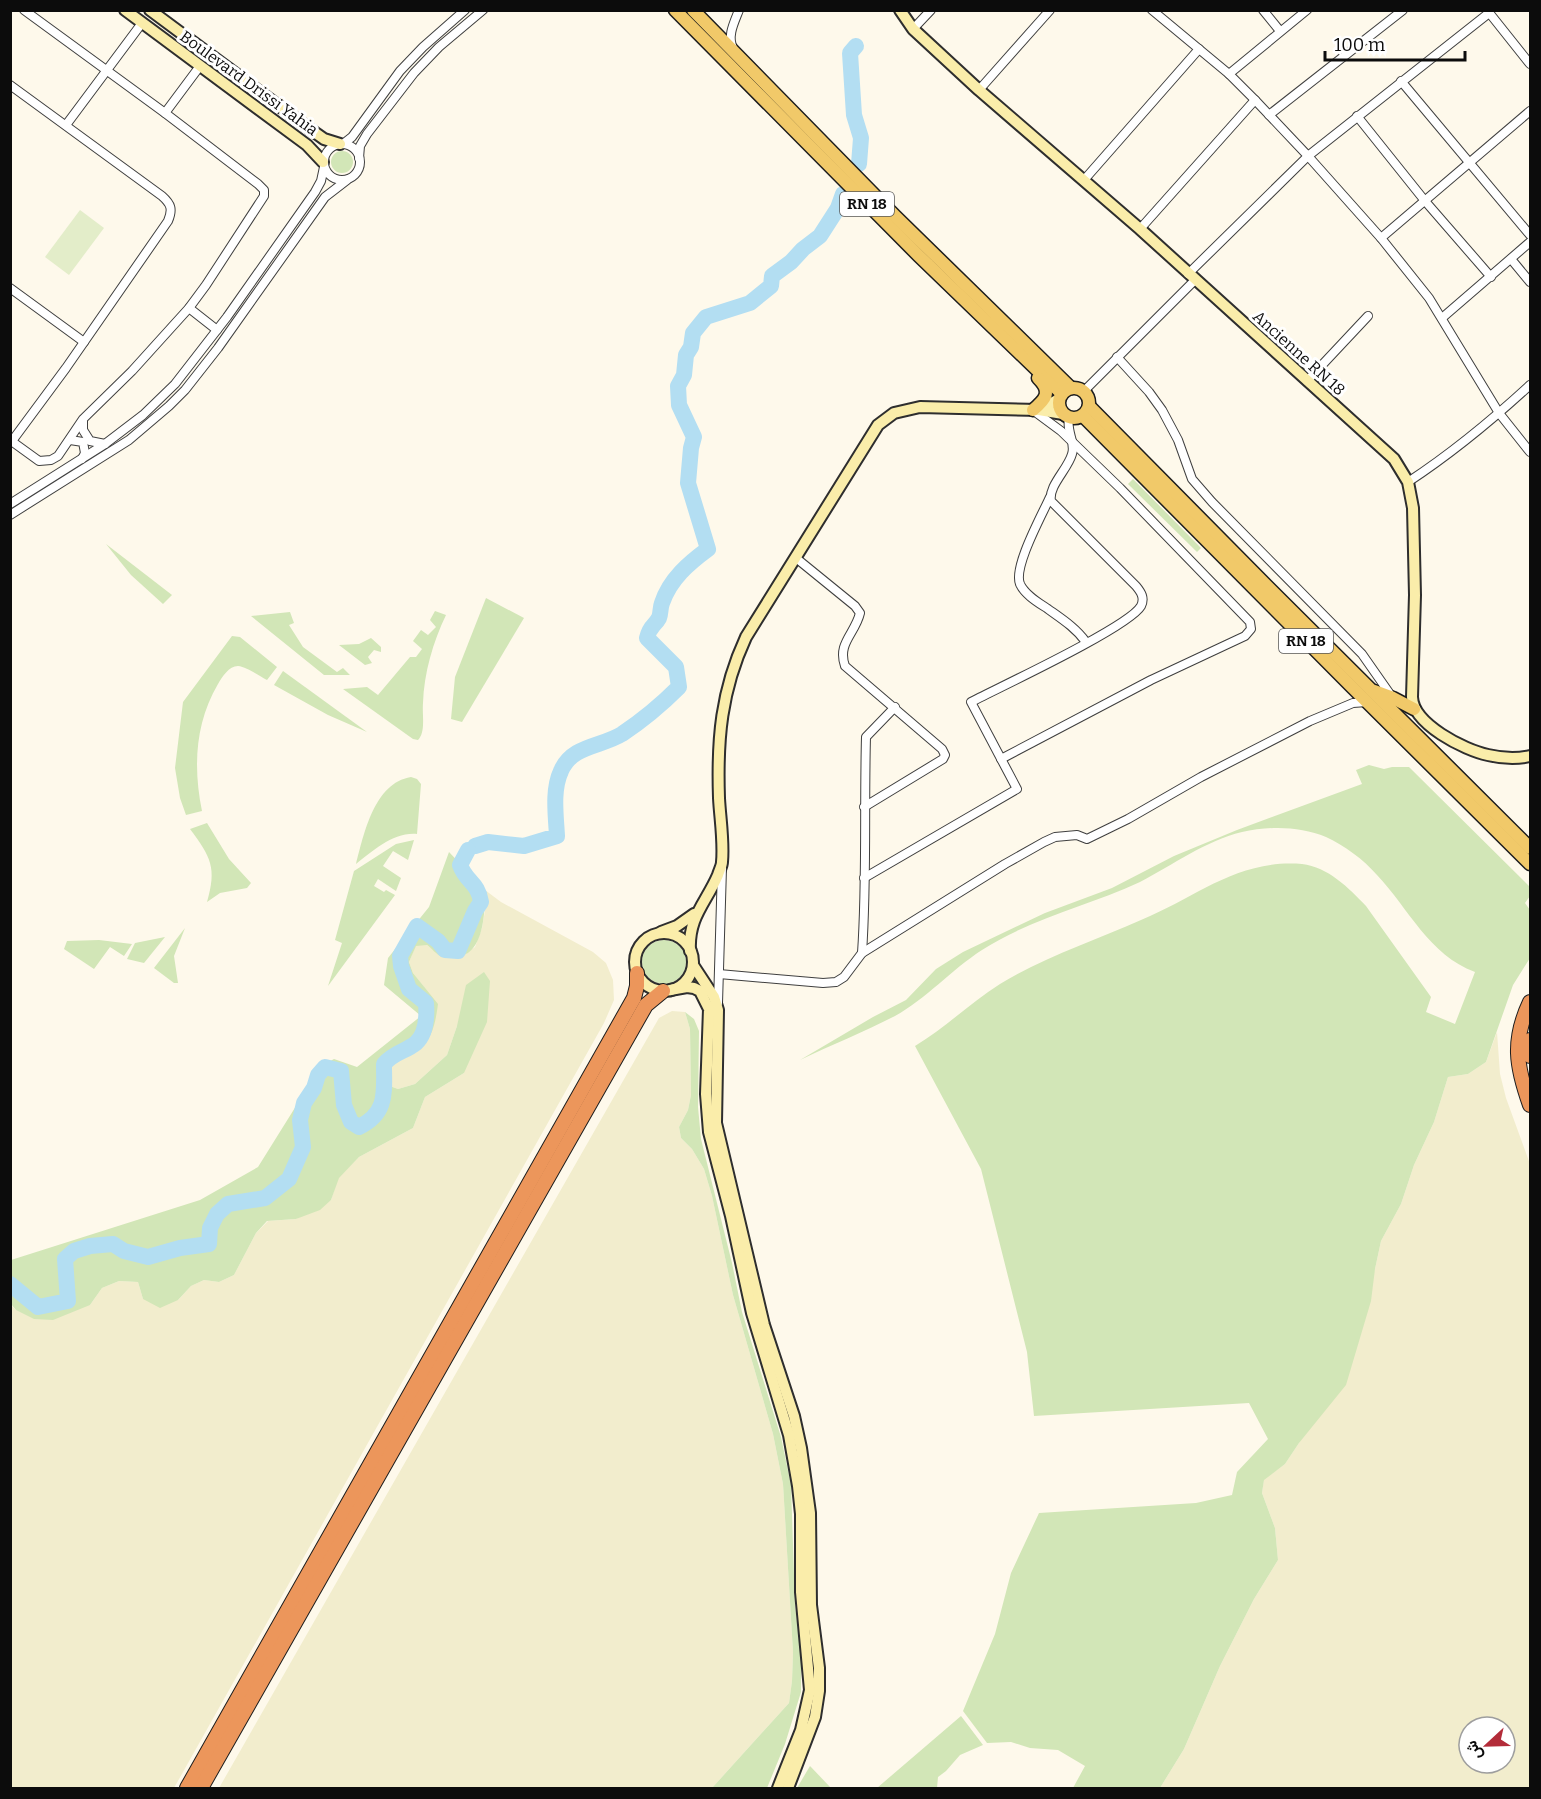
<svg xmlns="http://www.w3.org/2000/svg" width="1541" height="1799" font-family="Bitter,Vazirmatn,serif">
<rect width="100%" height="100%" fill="#fef9eb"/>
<g fill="#f2edcd" fill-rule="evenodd">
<path d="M485,890l16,12 92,50 13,11 7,17 1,20 -10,23 -430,765h-163l-1,-484 6,6 74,-5 12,-17 17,-7 19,1 5,17 35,1 13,-14 13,-6 15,2 15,-7 22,-42 12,-12 28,-2 35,-19 7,-22 21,-21 54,-29 12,-31 39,-24 -7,-47 -10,29 -32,29 -17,5 -11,-4 -4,-13 7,-11 30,-12 4,-62 -11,-14 -4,-11 7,-17h11l15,12 18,1 15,-11 7,-19 4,-23z"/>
<path d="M672,1011l13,1 5,17 1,66 -3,15 -9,17 2,11 11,11 12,20 8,27 21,99 40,139 10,50 10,168 -1,29 -3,22 -77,85h-493l440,-770z"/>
<path d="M1497,1032l3,42 6,24 24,66v624h-370l24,-39 36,-83 34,-67 24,-39 -3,-32 -13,-35 2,-14 21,-15 14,-21 76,-174 6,-28 20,-37 13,-39 20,-43 14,-45 20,-3 18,-12zM1469,1727h36v36h-36z"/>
</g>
<g fill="#d2e6b7">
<circle cx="342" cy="162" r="11"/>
<path d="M1133,479l68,69 -4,4 -69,-68z"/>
<path d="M106,544l66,51 -9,9 -32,-29z"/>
<path d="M486,598l38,20 -62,104 -11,-3 4,-42z"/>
<path d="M435,611l11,4c-13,27 -22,58 -23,88 -1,12 3,29 -5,37l-5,-1 -70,-50 24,-2 11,8 32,-38h6l6,-8 -9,-8 8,-11 7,5 8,-8 -6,-7z"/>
<path d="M290,612l4,11 -5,2 14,22 34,25 6,-4 7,7h-26l-73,-59z"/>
<path d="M232,636l8,1 37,30 -10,13c-8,-4 -20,-13 -29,-14 -9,0 -16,11 -20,18 -23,39 -25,83 -16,127l-16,4 -6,-17 -5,-30 8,-66z"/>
<path d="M371,638l10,9v5l-7,-2 -6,7 4,6 -7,2 -26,-20 20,-1z"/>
<path d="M283,671l84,61 -39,-17 -54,-30z"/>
<path d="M1369,765l15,4 8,-2h17l121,120v9l-5,7 5,7v48l-17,27 -27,77 -18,12 -20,3 -14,45 -20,43 -13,39 -20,37 -6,28 -4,32 -25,84 -47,58 -14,21 -21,16 -2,13 13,35 3,32 -24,39 -34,67 -36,83 -24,39h-87l12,-22 -27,-16 -28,-2 -19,-6 -24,1 -24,-32 32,-77 16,-61 28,-60 157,-10 36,-8 5,-23 31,-33 -19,-36 -215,13 -7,-64 -46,-183 -66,-123c30,-18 55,-43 85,-62 44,-27 94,-43 141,-64 56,-23 96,-61 161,-56 26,3 47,24 64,42l65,91 -5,15 29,12 20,-52c-46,-17 -66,-63 -98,-97 -14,-16 -32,-29 -51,-38 -26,-11 -57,-11 -84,-5 -37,9 -69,33 -102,50 -52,24 -110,37 -158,68 -31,20 -56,49 -87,66 -31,16 -64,29 -95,44l73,-43 33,-17 30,-31 27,-17 82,-39 67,-25 62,-32 63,-26 125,-46 -6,-14z"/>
<path d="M411,777l6,2 4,5 -4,50c-24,-2 -44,17 -61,30 8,-30 18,-81 55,-87z"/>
<path d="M207,823l22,36 22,24 -4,5 -27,5 -13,9c10,-34 4,-45 -17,-73z"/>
<path d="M414,840l-6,20 -15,-9 -10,15 18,12 -5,13 -18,-12 -4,7 10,6 2,-2 9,5 -67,91 14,-43 -7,-3 19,-69 42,-27z"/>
<path d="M449,852l36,38c0,24 -1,69 -33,67 -4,0 -7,1 -10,0 -5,-2 -11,-9 -15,-12l-11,1 -7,16 4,11 25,31c-2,15 -5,37 -21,46 -17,9 -23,5 -34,22l4,13 11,4 17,-5 32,-29 10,-29 9,-41 18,-13 6,9 -3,41 -23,51 -39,24 -12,31 -54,29 -20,21 -8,22 -11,10 -24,9 -29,2 -11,12 -22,42 -15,7 -15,-2 -13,6 -13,14 -18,8 -17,-9 -5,-17 -19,-1 -17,7 -12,17 -37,15 -19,-1 -18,-9 -5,-6v-44l189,-60 58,-33 63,-101 13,-7 23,8 64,-51 -37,-31 4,-27 41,-51z"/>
<path d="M185,928l-11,28 4,27h-4l-20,-15z"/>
<path d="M165,937l-21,26 -17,-4 8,-16z"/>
<path d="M99,940l33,4 -8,12 -14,-9 -16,22 -30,-20 3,-8z"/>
<circle cx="664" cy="962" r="22"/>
<path d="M685,1012l9,7 5,12 -1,76 3,32 31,124 10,49 39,125 10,48 4,120 6,52v35l-16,52 -18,44h-55l77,-85 3,-22 1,-29 -10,-168 -10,-50 -40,-139 -21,-99 -8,-27 -12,-20 -11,-11 -2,-11 9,-17 3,-15 -1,-66z"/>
<path d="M961,1716l22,29 -23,10 -14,16 -8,6 -1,11h-60z"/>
<path d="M810,1766l21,22h-34z"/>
</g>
<path fill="#e3edc9" d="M80,210l24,18 -35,47 -24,-18z"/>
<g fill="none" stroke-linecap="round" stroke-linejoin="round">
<g stroke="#b3def2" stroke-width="16">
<path d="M856,46l-6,7 4,62 7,23 -2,26"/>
<path d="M475,846l13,-4 36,4 33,-10c-1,-20 -5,-46 4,-65 11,-26 40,-24 61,-37 21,-14 40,-30 57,-47l-3,-20 -29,-29c3,-13 7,-11 12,-20 2,-5 1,-10 3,-15 8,-24 27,-40 46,-54l-20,-66 3,-35 3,-11 -15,-32 -1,-19 6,-11 2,-20 5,-8 2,-14 13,-16 44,-14 21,-17 1,-10 19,-14 12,-13 17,-13 18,-28 5,-14"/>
<path d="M10,1284l28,23 30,-6 -3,-42 9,-8 16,-5 23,-2 11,7 24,6 32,-9 29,-4 1,-16 7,-14 11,-10 37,-6 24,-19 14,-32 -3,-27 4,-17 10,-15 4,-13 7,-8 16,4 3,34 7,17 8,5c29,-14 25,-35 25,-63 10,-12 21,-12 32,-21 10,-9 11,-27 10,-40l-17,-14 -8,-23 -1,-10 17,-30 21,15 7,9 13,1 17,-40 6,-9c-3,-20 -15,-20 -21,-37l8,-15"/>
</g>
<defs>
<g id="street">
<path d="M1152,10l77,64 26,26 53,56 73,82 48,60 70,115 31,39"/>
<path d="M1263,10l17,21"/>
<path d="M1487,10l43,54"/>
<path d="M913,29l18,-19"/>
<path d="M733,48c-6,-12 1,-25 6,-38"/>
<path d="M1229,74l78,-64"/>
<path d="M1401,81l129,154"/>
<path d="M10,85l152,111c9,8 11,13 6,25l-102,147 -54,73"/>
<path d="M979,90l71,-80"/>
<path d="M165,113l35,-47"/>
<path d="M1269,115l134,-105"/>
<path d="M1357,116l68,85 66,76"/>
<path d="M66,125l76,-102"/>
<circle cx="342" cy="162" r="18"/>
<path d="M343,144l9,-7 48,-66 23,-24 42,-37"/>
<path d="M359,158l1,-12 7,-12 47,-61 25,-26 44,-37"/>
<path d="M1084,180l115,-131"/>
<path d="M1140,229l115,-129"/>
<path d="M1381,238l149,-127"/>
<path d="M1511,259l19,23"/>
<path d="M1188,274l120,-118 181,-143"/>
<path d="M10,288l74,54"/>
<path d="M189,308l28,22"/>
<path d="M1442,318l88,-76"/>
<path d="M1117,357l32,35 13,18 16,30 14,39 20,23 150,152 28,40"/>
<path d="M1307,381l61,-65"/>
<path d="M1084,391l111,-111"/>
<path d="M83,421v9l7,11 15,3"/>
<path d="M10,440l29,21 12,-1 7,-4 25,-37 49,-48 57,-63 17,-23 58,-89v-6l-6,-6 -93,-71 -141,-103"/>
<path d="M70,440l13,2 2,11 -3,6"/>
<path d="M1408,482c44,-29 84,-62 122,-97"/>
<path d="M1050,497c-8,18 -37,70 -30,87 5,11 19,19 28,25 14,10 28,19 38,33"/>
<path d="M10,504l95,-60 38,-29 32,-31 52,-67 88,-125 6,-11 3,-14"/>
<path d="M10,515l119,-75 40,-34 16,-16 33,-42 107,-151 22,-17"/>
<path d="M796,558l59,48 5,7c-5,21 -23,30 -15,53l97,83 3,6 -2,4 -79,48"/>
<path d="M1001,759l150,-79 94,-44 6,-7 -1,-7 -130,-134 -59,-57 -27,-20"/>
<path d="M864,878l153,-89 -46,-87c29,-15 158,-75 170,-96 4,-8 0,-14 -5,-20l-85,-85c-3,-15 17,-32 21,-47 4,-11 -6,-23 -3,-36"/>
<path d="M862,953c5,-71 2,-144 4,-216l29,-30"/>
<path d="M719,974l104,9 13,-1 8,-5 18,-24 143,-89 39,-22 11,-5 22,-2 10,4 41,-20 73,-42 109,-56 43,-18 14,-1"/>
<path d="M718,1003l4,-135"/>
</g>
<g id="secondary">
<path d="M125,10l182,135 16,17"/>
<path d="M150,10l160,119 14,10 16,5"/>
<path d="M900,10l13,19 66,61 161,139 254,230 14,23 5,26 2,87 -3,102c1,27 52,53 76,58 13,3 29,4 42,1"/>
<path d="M1039,410l20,-11"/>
<path d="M661,932l16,-6 17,-12"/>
<circle cx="664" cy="962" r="29"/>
<path d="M690,951c-2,-34 16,-48 28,-76 1,-4 4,-9 4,-13 2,-21 -2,-44 -3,-64 -2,-59 2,-107 27,-161l132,-212 16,-12 26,-6 119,3 24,4"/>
<path d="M693,965l21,32 4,13 -2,113 48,202 30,91 7,32 9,65 1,92 8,63v23l-4,26 -27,71"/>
<path d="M670,990l17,-3 7,1 6,3 9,18 -3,85 3,38 22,84 21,97 37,122 9,51 3,28v78l9,98 -9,40 -23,58"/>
</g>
<g id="primary">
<path d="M675,10l244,246 143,138"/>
<path d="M693,10l202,206 176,172"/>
<circle cx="1074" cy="403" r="15"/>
<path d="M1089,406l175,177 266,265"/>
<path d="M1033,410c13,-11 19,-18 5,-32"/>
<path d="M1083,416l268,270 179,178"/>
<path d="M1374,691l19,7 21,11"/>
</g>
<g id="highway">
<path d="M1530,1002c-18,38 -14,64 0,103"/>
<path d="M1530,1040v16"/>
<path d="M187,1788l447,-790 3,-12v-13"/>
<path d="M201,1788l445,-783 17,-14"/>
</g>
</defs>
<use href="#street" stroke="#3f3f3f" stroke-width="10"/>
<use href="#secondary" stroke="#2e2e2e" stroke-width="14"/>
<use href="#primary" stroke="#1d1d1d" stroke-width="15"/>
<use href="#highway" stroke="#1d1d1d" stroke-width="16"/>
<use href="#street" stroke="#fff" stroke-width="8"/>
<use href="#secondary" stroke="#faedaa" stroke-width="10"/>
<use href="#primary" stroke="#f1c969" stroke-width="12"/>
<use href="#highway" stroke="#ec965b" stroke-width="14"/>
</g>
<g text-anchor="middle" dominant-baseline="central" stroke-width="6" stroke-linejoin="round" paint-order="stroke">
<g fill="#fff" stroke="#555" stroke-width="1.5">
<rect x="840" y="192" width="54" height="24" rx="4.5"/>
<rect x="1279" y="629" width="54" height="24" rx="4.5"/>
</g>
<g font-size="15" font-weight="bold" fill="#0c0c0c">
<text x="867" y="204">RN 18</text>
<text x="1306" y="641">RN 18</text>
</g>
<g font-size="16" fill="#0c0c0c" stroke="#fff">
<text transform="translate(249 83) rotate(36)">Boulevard Drissi Yahia</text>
<text transform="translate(1299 353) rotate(42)">Ancienne RN 18</text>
</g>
</g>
<rect width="1541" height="1799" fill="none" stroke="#0c0c0c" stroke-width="24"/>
<g transform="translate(1487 1745) rotate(248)"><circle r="28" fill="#ffffff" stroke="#9e9e9e" stroke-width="1.5"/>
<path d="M0-4.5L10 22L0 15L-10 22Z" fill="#b32c39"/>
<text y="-9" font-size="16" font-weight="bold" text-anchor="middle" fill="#0c0c0c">ش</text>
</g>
<path d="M1325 51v9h140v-9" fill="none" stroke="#0c0c0c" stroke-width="3"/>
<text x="1334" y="51" font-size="18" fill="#0c0c0c" stroke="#ffffff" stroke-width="4.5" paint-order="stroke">100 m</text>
</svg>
